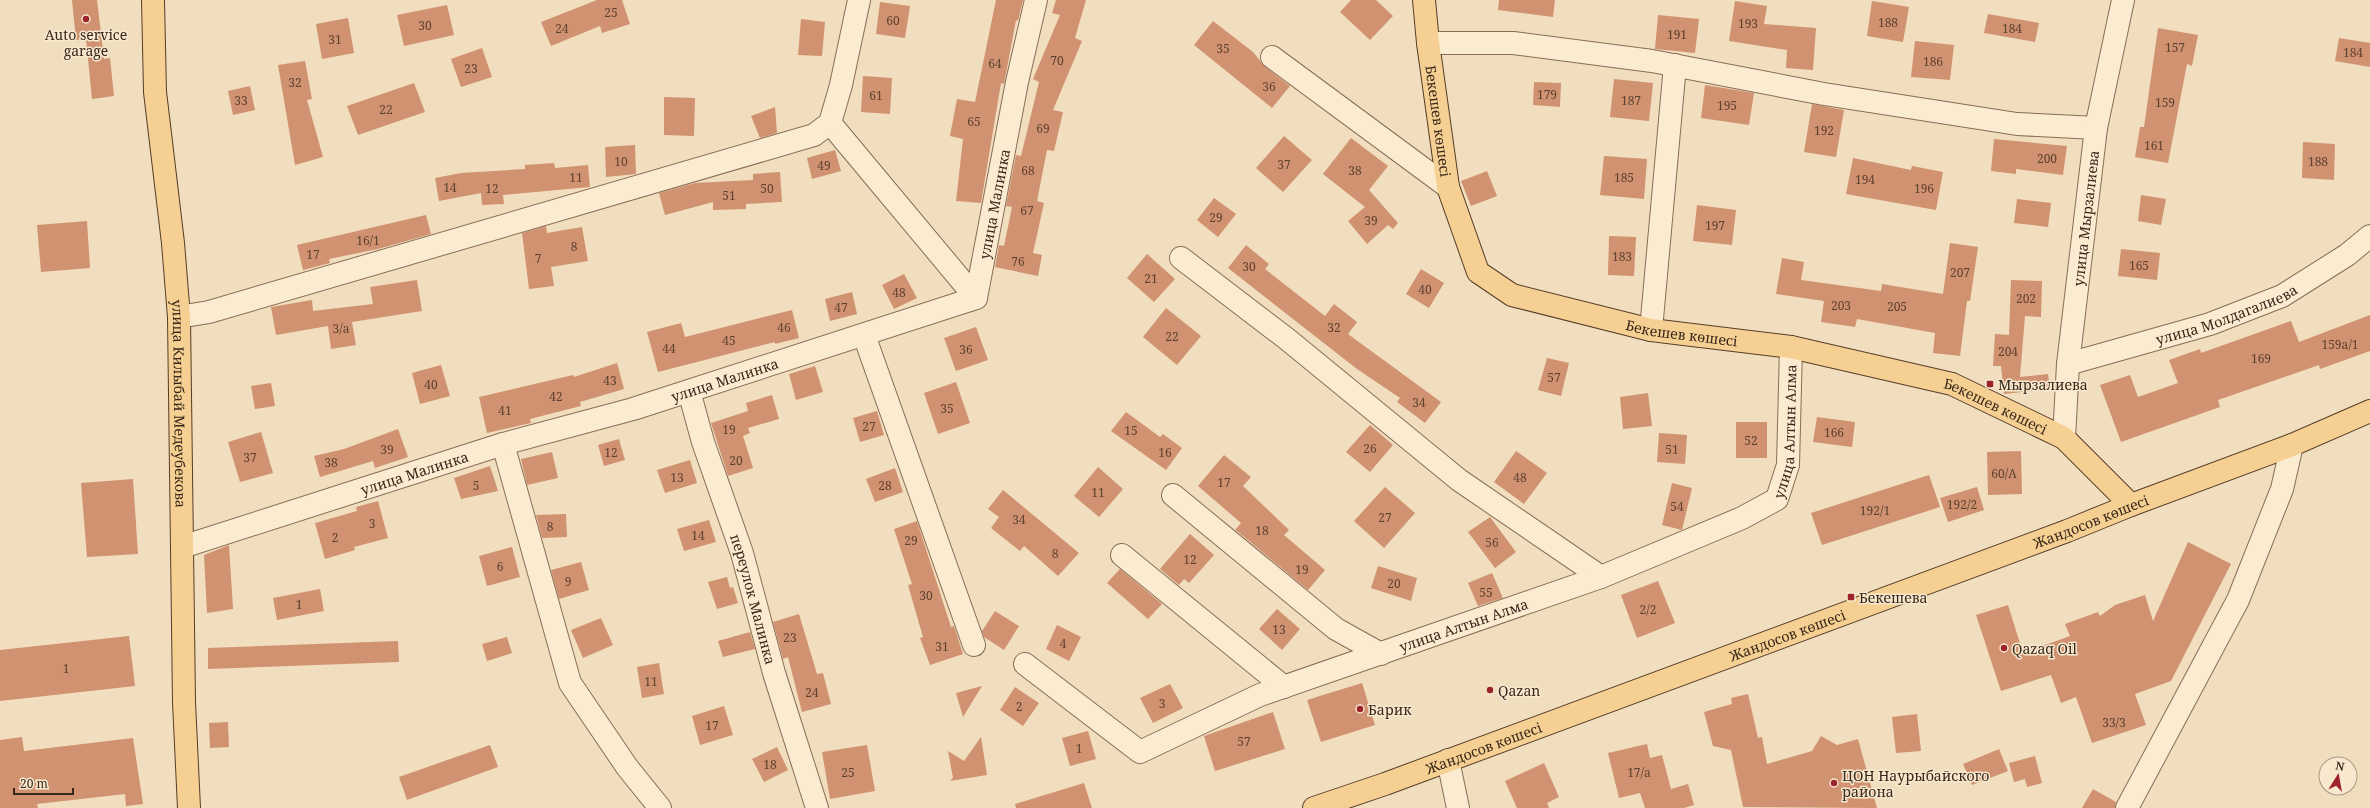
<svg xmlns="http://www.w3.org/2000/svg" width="2370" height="808" font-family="'Noto Serif',serif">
<rect width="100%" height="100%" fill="#f0debe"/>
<g fill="#d19271">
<path d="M72,0h25l7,59 6,-1 4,38 -22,3 -6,-60 -10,1z"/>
<path d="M597,0h25l8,24 -28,9 -2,-7 -49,20 -10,-24z"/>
<path d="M996,0h27l-5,21 -2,-1 -12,64 -3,-1 -20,120 -25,-2 7,-62 -13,-3 7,-37 18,3z"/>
<path d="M1056,0h30l-11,38 7,3 -29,69 10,2 -9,39 -7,-1 -10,51 7,2 -11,50 9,2 -4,21 -43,-9 4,-22 5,1 8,-39 -6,-1 10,-51 5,1 18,-74 -6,-3 27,-64 -8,-2z"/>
<path d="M1351,0h25l17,16 -23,24 -30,-28z"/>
<path d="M1499,0h56l-2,17 -55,-7z"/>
<path d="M1735,1l32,5 -3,18 52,4 -3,42 -27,-2 1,-18 -58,-9z"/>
<path d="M1872,1l37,6 -6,35 -36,-6z"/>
<path d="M880,2l30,4 -5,32 -29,-4z"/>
<path d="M447,5l7,30 -50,11 -7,-31z"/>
<path d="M1988,14l51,9 -4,19 -51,-9z"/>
<path d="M1658,15l41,4 -4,34 -40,-4z"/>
<path d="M348,18l6,35 -32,6 -6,-35z"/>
<path d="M801,19l24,3 -3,34 -24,-1z"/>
<path d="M1213,21l40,31 12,15 25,19 -18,22 -78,-63z"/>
<path d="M2158,28l40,7 -6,31 -5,-2 -19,99 -33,-6 5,-30h4z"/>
<path d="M2339,38l31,5v24l-35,-6z"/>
<path d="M1915,41l39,4 -4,35 -39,-3z"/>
<path d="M482,48l10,29 -31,10 -10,-28z"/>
<path d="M305,61l7,38 -5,1 16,57 -28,8 -17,-100z"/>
<path d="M863,76l29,2 -2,36 -29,-2z"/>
<path d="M1614,79l39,4 -4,38 -39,-4z"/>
<path d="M1534,82l27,1 -1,24 -27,-2z"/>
<path d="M414,83l11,29 -67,23 -11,-29z"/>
<path d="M1705,85l49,8 -5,32 -48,-7z"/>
<path d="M250,86l5,24 -22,5 -5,-24z"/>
<path d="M664,97l31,1 -1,38 -30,-1z"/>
<path d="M1812,104l32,6 -8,47 -32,-5z"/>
<path d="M775,107l2,26 -17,5 -9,-22z"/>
<path d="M1284,136l28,24 -29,32 -27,-24z"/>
<path d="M1351,138l37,28 -19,24 29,33 -5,6 -5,-4 -21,19 -19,-23 17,-14 -42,-33z"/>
<path d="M1994,139l73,7 -4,29 -47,-6v5l-25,-3z"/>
<path d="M2303,142l32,2 -1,36 -32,-2z"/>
<path d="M635,145l1,29 -30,3 -1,-30z"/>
<path d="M835,150l6,21 -29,8 -5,-21z"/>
<path d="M1604,156l43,3 -3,40 -44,-4z"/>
<path d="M1853,158l58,12 1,-4 31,6 -7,38 -90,-16z"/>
<path d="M554,163l1,5 33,-3 2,22 -87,8 1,9 -22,1 -1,-12 -42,8 -4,-23 26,-5 64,-4v-4z"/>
<path d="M1487,171l10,25 -26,10 -10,-25z"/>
<path d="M780,172l2,30 -36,2v5l-33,1v-8l-48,13 -6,-22 36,-10 58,-3v-6z"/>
<path d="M2141,195l25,4 -5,26 -23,-4z"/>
<path d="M1214,198l22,16 -18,23 -21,-17z"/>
<path d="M2017,199l34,4 -3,24 -34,-4z"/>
<path d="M1697,205l39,5 -4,35 -39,-4z"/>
<path d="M426,215l5,19 -53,15 -49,10 1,4 -27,7 -6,-25z"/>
<path d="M87,221l3,47 -49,4 -4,-47z"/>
<path d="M546,226l1,7 35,-6 6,34 -37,6 3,19 -25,3 -7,-56z"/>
<path d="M1609,236l27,1 -2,39 -26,-1z"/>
<path d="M1950,243l28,4 -8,54h-3l-7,55 -27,-3 2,-20 -78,-14 -2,8 -34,-5 3,-21 -48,-7 6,-36 22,4 -3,18 80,11 1,-7 61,10z"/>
<path d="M1246,245l23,19 -4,5 60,47 9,-12 23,18 -9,12 93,68 -16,21 -28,-21 3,-4 -43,-29 -129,-101z"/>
<path d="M2121,249l39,4 -3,27 -39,-4z"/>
<path d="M1147,254l28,25 -21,23 -27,-24z"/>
<path d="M1421,269l23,14 -15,25 -23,-14z"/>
<path d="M904,274l13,24 -23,11 -12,-24z"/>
<path d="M417,280l5,31 -70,11 4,23 -25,4 -3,-23 -52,9 -5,-28 41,-7 1,11 60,-7 -3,-17z"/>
<path d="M2011,280l31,1 -1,36 -16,-1 -5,61 28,-3 2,15 -46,5 -3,-28h-8l2,-32 14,1z"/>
<path d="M852,292l5,22 -27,7 -5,-22z"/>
<path d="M1166,308l35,28 -24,29 -34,-28z"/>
<path d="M792,310l7,28 -24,6v-2l-117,30 -11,-40 34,-9 4,14z"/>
<path d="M2370,315v36l-50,18 -1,-4 -101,35 2,7 -99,35 -21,-57 30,-10 8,22 40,-14 -9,-23 31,-11 1,4 90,-32 8,21z"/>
<path d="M976,327l12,33 -32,11 -12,-33z"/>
<path d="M1547,358l22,5 -8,33 -23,-6z"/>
<path d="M617,363l7,26 -44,13 1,4 -51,13 1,4 -44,10 -8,-36 94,-22 1,2z"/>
<path d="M441,365l9,31 -30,8 -8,-31z"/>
<path d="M815,366l8,26 -27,8 -7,-26z"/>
<path d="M956,382l14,41 -32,11 -14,-41z"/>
<path d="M271,383l4,23 -20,3 -4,-23z"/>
<path d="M1648,393l4,33 -29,3 -3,-32z"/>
<path d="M772,395l7,24 -31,9 2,5 -7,3 10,32 -25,8 -17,-53 37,-12 -2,-8z"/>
<path d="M877,411l7,24 -24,7 -7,-24z"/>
<path d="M1126,412l34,25 3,-3 19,14 -16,22 -55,-39z"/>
<path d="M1817,417l38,5 -3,25 -39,-5z"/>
<rect x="1736" y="422" width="31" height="36"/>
<path d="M1370,425l23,20 -23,27 -24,-20z"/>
<path d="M398,429l10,28 -33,11 -2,-7 -53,16 -6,-21 30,-7z"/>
<path d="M261,432l12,41 -33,9 -12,-40z"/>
<path d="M1659,433l28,2 -2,29 -28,-2z"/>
<path d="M619,439l6,21 -21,6 -6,-21z"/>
<path d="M1516,451l31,22 -23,31 -30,-22z"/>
<path d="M2021,451l1,43 -34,1 -1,-43z"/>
<path d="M552,452l6,26 -31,7 -6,-26z"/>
<path d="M1224,455l27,22 -8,9 46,44 -5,5 41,35 -17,20 -71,-59 -2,-1 6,-7 -43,-37z"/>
<path d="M690,460l7,23 -32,10 -8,-23z"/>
<path d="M490,466l8,25 -37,8 -7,-21z"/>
<path d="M1098,467l25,22 -24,28 -25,-21z"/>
<path d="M895,468l8,24 -28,10 -9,-23z"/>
<path d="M1929,475l11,32 -118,38 -11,-32z"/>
<path d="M133,479l5,75 -51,3 -6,-74z"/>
<path d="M1672,483l20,5 -10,42 -20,-5z"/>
<path d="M1385,487l30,26 -31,35 -30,-27z"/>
<path d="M1977,487l7,23 -36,12 -8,-24z"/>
<path d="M1003,490l76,63 -21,23 -34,-30 -4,5 -29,-23 8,-11 -11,-8z"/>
<path d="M378,501l10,37 -34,9 1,3 -30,9 -10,-36 42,-12 -1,-4z"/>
<path d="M566,514l1,23 -25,1 -6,-23z"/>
<path d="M1490,517l26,35 -21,16 -27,-36z"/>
<path d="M709,520l7,22 -32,9 -7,-22z"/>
<path d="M917,521l34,106 3,-1 9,28 -33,11 -10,-27 3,-1 -15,-52 4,-1 -18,-55z"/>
<path d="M1190,534l24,21 -25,28 -5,-4 -5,6 -19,-16z"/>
<path d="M2188,542l43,22 -60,117 -36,13 11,31 -54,18 -16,-46 -15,6 -10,-28 -50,16 -25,-76 32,-10 15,48 47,-17 -5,-12 33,-12 2,4 15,-11 30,-10 8,26z"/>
<path d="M229,545l4,64 -26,4 -3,-58z"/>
<path d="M512,547l8,30 -33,9 -8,-30z"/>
<path d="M581,562l8,28 -30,9 -8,-29z"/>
<path d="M1378,566l39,12 -6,23 -40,-13z"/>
<path d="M1120,569l42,35 -14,15 -41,-36z"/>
<path d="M1492,573l11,25 -25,8 -10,-23z"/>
<path d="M727,577l3,11 3,-1 5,16 -21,6 -9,-27z"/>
<path d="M1658,581l17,42 -38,15 -16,-43z"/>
<path d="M320,589l4,22 -47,9 -4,-22z"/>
<path d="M1277,609l23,20 -18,21 -23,-21z"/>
<path d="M995,611l24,15 -15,24 -20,-13 -2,-6z"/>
<path d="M799,614l18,60 6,-1 8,31 -29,8 -14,-55 -5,2 -10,-37z"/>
<path d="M601,618l12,27 -30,13 -12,-28z"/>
<path d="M1057,625l24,12 -12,24 -23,-12z"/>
<path d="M750,632l5,17 -32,8 -5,-16z"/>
<path d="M129,636l6,50 -135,15v-51z"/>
<path d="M507,637l5,16 -25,8 -5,-17z"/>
<path d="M398,641l1,21 -191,7v-21z"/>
<path d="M659,663l5,31 -22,4 -5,-31z"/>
<path d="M1362,683l13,42 -54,17 -14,-42z"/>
<path d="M1170,684l13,24 -30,15 -13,-25z"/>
<path d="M982,686l-19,31 -7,-24z"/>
<path d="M1015,687l24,16 -16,23 -23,-16z"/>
<path d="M1748,694l10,44 4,-1 5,27 45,-13 9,-15 16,9 21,-6 19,69 -134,-1 -12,-57 -18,-4 -9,-34 28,-8 -1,-6z"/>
<path d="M724,706l9,29 -33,10 -8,-29z"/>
<path d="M1273,712l12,37 -70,22 -11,-35z"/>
<path d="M1917,714l4,37 -25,2 -4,-36z"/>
<path d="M228,722l1,25 -19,1 -1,-25z"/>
<path d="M1088,731l8,28 -26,7 -8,-28z"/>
<path d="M22,737l2,14 109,-13 10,66 -17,2 -1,-12 -88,10 1,4h-38v-68z"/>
<path d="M981,737l6,38 -37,6 3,-3 -5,-27 16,10z"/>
<path d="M1647,744l3,14 12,-3 9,34 17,-5 6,21 -10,3h-39l-5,-15 -21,5 -11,-45z"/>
<path d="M490,745l8,22 -91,33 -8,-23z"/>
<path d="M867,745l8,46 -45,8 -8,-47z"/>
<path d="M777,747l11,23 -24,12 -12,-23z"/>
<path d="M1999,749l9,22 -36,14 -9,-21z"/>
<path d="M2035,756l7,27 -15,4 -2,-8 -11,3 -5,-19z"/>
<path d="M1544,763l15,34 -12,6 2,5h-32l-12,-27z"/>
<path d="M1084,783l8,25h-76l-1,-4z"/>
<path d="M2093,789l23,13 -1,6h-33z"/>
</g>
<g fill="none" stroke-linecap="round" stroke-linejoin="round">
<defs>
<g id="minor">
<path d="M1428,43h85l139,18 172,33 193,30 79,4"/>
<path d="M1272,57l176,130"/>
<path d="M830,123l146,175"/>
<path d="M1181,258l106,81 172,141 142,97"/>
<path d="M179,317l30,-5 605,-177 16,-12 11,-38 18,-85"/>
<path d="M1651,330l24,-265"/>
<path d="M864,335l110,310"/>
<path id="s1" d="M2068,364l142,-40 72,-28 65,-41 23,-19"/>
<path id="s2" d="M689,391l14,51 39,111 32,120 43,135"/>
<path id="s3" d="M2064,438l4,-74 28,-236 27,-128"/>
<path d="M503,444l67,239 57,84 33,41"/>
<path d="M1173,495l163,134 45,25"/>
<path id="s4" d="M182,547l321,-103 130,-35 343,-111 41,-216 19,-82"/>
<path d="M1122,555l162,132"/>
<path id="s5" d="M1025,664l115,88 120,-57 341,-118 141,-59 35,-19 11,-34 3,-118"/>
<path d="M1448,760l10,48"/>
<path d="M2127,808l111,-208 44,-111 10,-44"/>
</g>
<g id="major">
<path id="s6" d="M153,0l2,92 18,151 6,74 5,385 5,106"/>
<path id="s7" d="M1424,0l4,43 20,144 30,85 34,23 139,35 140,17 161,37 112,54 67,67"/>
<path id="s8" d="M1314,808l71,-24 682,-253 64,-26 161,-60 78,-34"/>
</g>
</defs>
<use href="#minor" stroke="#896d56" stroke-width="24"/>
<use href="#major" stroke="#563c2a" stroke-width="24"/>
<use href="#minor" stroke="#fbebd1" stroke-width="22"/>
<use href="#major" stroke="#f6d092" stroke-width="22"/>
</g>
<g fill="#9c222c" stroke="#f7e8ce" stroke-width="1.5">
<circle cx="86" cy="19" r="4"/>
<rect x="1986" y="380" width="8" height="8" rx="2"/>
<rect x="1847" y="593" width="8" height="8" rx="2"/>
<circle cx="2004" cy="648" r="4"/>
<circle cx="1490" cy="690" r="4"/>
<circle cx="1360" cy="709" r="4"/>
<circle cx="1834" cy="783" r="4"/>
</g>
<g text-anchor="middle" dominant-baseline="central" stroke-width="3" stroke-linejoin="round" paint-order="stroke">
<g font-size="12" fill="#5e4230">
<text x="611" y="12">25</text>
<text x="893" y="20">60</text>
<text x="1888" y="22">188</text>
<text x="1748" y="23">193</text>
<text x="425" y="25">30</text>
<text x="562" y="28">24</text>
<text x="2012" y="28">184</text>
<text x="1677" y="34">191</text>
<text x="335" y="39">31</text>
<text x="2175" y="47">157</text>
<text x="1223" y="48">35</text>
<text x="2353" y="52">184</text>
<text x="1057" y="60">70</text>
<text x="1933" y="61">186</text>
<text x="995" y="63">64</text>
<text x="471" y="68">23</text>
<text x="295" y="82">32</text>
<text x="1269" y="86">36</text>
<text x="1547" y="94">179</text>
<text x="876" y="95">61</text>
<text x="241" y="100">33</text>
<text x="1631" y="100">187</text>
<text x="2165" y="102">159</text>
<text x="1727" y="105">195</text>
<text x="386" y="109">22</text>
<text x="974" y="121">65</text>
<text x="1043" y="128">69</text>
<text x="1824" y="130">192</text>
<text x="2154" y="145">161</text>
<text x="2047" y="158">200</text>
<text x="621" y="161">10</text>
<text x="2318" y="161">188</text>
<text x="1284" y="164">37</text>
<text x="824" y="165">49</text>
<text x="1028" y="170">68</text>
<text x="1355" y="170">38</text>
<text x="576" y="177">11</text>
<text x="1624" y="177">185</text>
<text x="1865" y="179">194</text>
<text x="450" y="187">14</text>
<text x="492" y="188">12</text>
<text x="767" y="188">50</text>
<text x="1924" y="188">196</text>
<text x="729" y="195">51</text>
<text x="1027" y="210">67</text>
<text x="1216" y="217">29</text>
<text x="1371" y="220">39</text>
<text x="1715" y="225">197</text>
<text x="368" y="240">16/1</text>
<text x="574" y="246">8</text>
<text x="313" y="254">17</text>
<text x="1622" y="256">183</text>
<text x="538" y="258">7</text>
<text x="1018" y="261">76</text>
<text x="2139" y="265">165</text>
<text x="1249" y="266">30</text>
<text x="1960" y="272">207</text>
<text x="1151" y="278">21</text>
<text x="1425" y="289">40</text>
<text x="899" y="292">48</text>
<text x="2026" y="298">202</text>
<text x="1841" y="305">203</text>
<text x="1897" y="306">205</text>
<text x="841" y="307">47</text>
<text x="784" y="327">46</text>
<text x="1334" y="327">32</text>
<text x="341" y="328">3/а</text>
<text x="1172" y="336">22</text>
<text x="729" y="340">45</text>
<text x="2340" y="344">159а/1</text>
<text x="669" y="348">44</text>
<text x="966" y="349">36</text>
<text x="2008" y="351">204</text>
<text x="2261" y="358">169</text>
<text x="1554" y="377">57</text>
<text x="610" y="380">43</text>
<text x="431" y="384">40</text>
<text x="556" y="396">42</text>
<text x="1419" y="402">34</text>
<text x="947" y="408">35</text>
<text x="505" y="410">41</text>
<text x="869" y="426">27</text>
<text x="729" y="429">19</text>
<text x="1131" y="430">15</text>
<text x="1834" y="432">166</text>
<text x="1751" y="440">52</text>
<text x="1370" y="448">26</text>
<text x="387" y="449">39</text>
<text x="1672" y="449">51</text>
<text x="611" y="452">12</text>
<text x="1165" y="452">16</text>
<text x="250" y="457">37</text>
<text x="736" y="460">20</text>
<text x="331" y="462">38</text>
<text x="2004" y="473">60/А</text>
<text x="677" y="477">13</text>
<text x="1520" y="477">48</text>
<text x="1224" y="482">17</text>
<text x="476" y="485">5</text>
<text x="885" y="485">28</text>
<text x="1098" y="492">11</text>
<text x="1962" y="504">192/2</text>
<text x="1677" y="506">54</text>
<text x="1875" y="510">192/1</text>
<text x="1385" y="517">27</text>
<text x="1019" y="519">34</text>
<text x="372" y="523">3</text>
<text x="550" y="526">8</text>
<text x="1262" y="530">18</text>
<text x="698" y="535">14</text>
<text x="335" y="537">2</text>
<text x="911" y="540">29</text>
<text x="1492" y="542">56</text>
<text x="1055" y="553">8</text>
<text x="1190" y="559">12</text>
<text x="500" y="566">6</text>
<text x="1302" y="569">19</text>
<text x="568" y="581">9</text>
<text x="1394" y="583">20</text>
<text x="1486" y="592">55</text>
<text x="926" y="595">30</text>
<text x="299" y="604">1</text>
<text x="1648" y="609">2/2</text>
<text x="1279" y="629">13</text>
<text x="790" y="637">23</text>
<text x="1063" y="643">4</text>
<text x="942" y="646">31</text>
<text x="66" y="668">1</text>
<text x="651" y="681">11</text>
<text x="812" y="692">24</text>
<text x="1162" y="703">3</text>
<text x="1019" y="706">2</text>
<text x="2114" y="722">33/3</text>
<text x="712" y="725">17</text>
<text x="1244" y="741">57</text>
<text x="1079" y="748">1</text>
<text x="770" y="764">18</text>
<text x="848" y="772">25</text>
<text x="1639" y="772">17/а</text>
</g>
<g font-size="14" fill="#38271b" stroke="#f7e8ce" text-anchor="start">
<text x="86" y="34" text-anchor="middle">Auto service<tspan x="86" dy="16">garage</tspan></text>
<text x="1998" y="384">Мырзалиева</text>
<text x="1859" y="597">Бекешева</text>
<text x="2012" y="648">Qazaq Oil</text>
<text x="1498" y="690">Qazan</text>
<text x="1368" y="709">Барик</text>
<text x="1842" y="775">ЦОН Наурыбайского<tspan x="1842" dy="16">района</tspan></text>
</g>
<g font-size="14" fill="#38271b" stroke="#f7e8ce">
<text stroke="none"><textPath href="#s7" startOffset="122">Бекешев көшесі</textPath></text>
<text stroke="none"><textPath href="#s4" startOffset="928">улица Малинка</textPath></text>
<text stroke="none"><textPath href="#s3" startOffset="221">улица Мырзалиева</textPath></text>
<text stroke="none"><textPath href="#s1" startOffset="166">улица Молдагалиева</textPath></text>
<text stroke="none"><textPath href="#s7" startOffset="494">Бекешев көшесі</textPath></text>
<text stroke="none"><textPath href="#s4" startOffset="568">улица Малинка</textPath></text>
<text stroke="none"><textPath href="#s6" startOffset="405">улица Килыбай Медеубекова</textPath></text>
<text stroke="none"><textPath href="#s7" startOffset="818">Бекешев көшесі</textPath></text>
<text stroke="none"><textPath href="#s5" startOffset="900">улица Алтын Алма</textPath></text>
<text stroke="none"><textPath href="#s4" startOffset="244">улица Малинка</textPath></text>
<text stroke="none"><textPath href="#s8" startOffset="828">Жандосов көшесі</textPath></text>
<text stroke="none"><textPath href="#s2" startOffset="218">переулок Малинка</textPath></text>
<text stroke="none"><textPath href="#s5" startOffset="493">улица Алтын Алма</textPath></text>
<text stroke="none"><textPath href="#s8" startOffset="504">Жандосов көшесі</textPath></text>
<text stroke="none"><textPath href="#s8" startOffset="180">Жандосов көшесі</textPath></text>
</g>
</g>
<g transform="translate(2338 776) rotate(11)"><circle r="19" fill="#f7e8ce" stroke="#ab9b86"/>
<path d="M0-3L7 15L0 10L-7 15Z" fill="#9c222c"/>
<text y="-6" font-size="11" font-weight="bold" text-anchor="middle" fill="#38271b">N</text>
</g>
<path d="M14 788v6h59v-6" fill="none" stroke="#38271b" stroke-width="2"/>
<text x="20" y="788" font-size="12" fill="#38271b" stroke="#f7e8ce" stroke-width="3" paint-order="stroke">20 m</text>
</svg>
